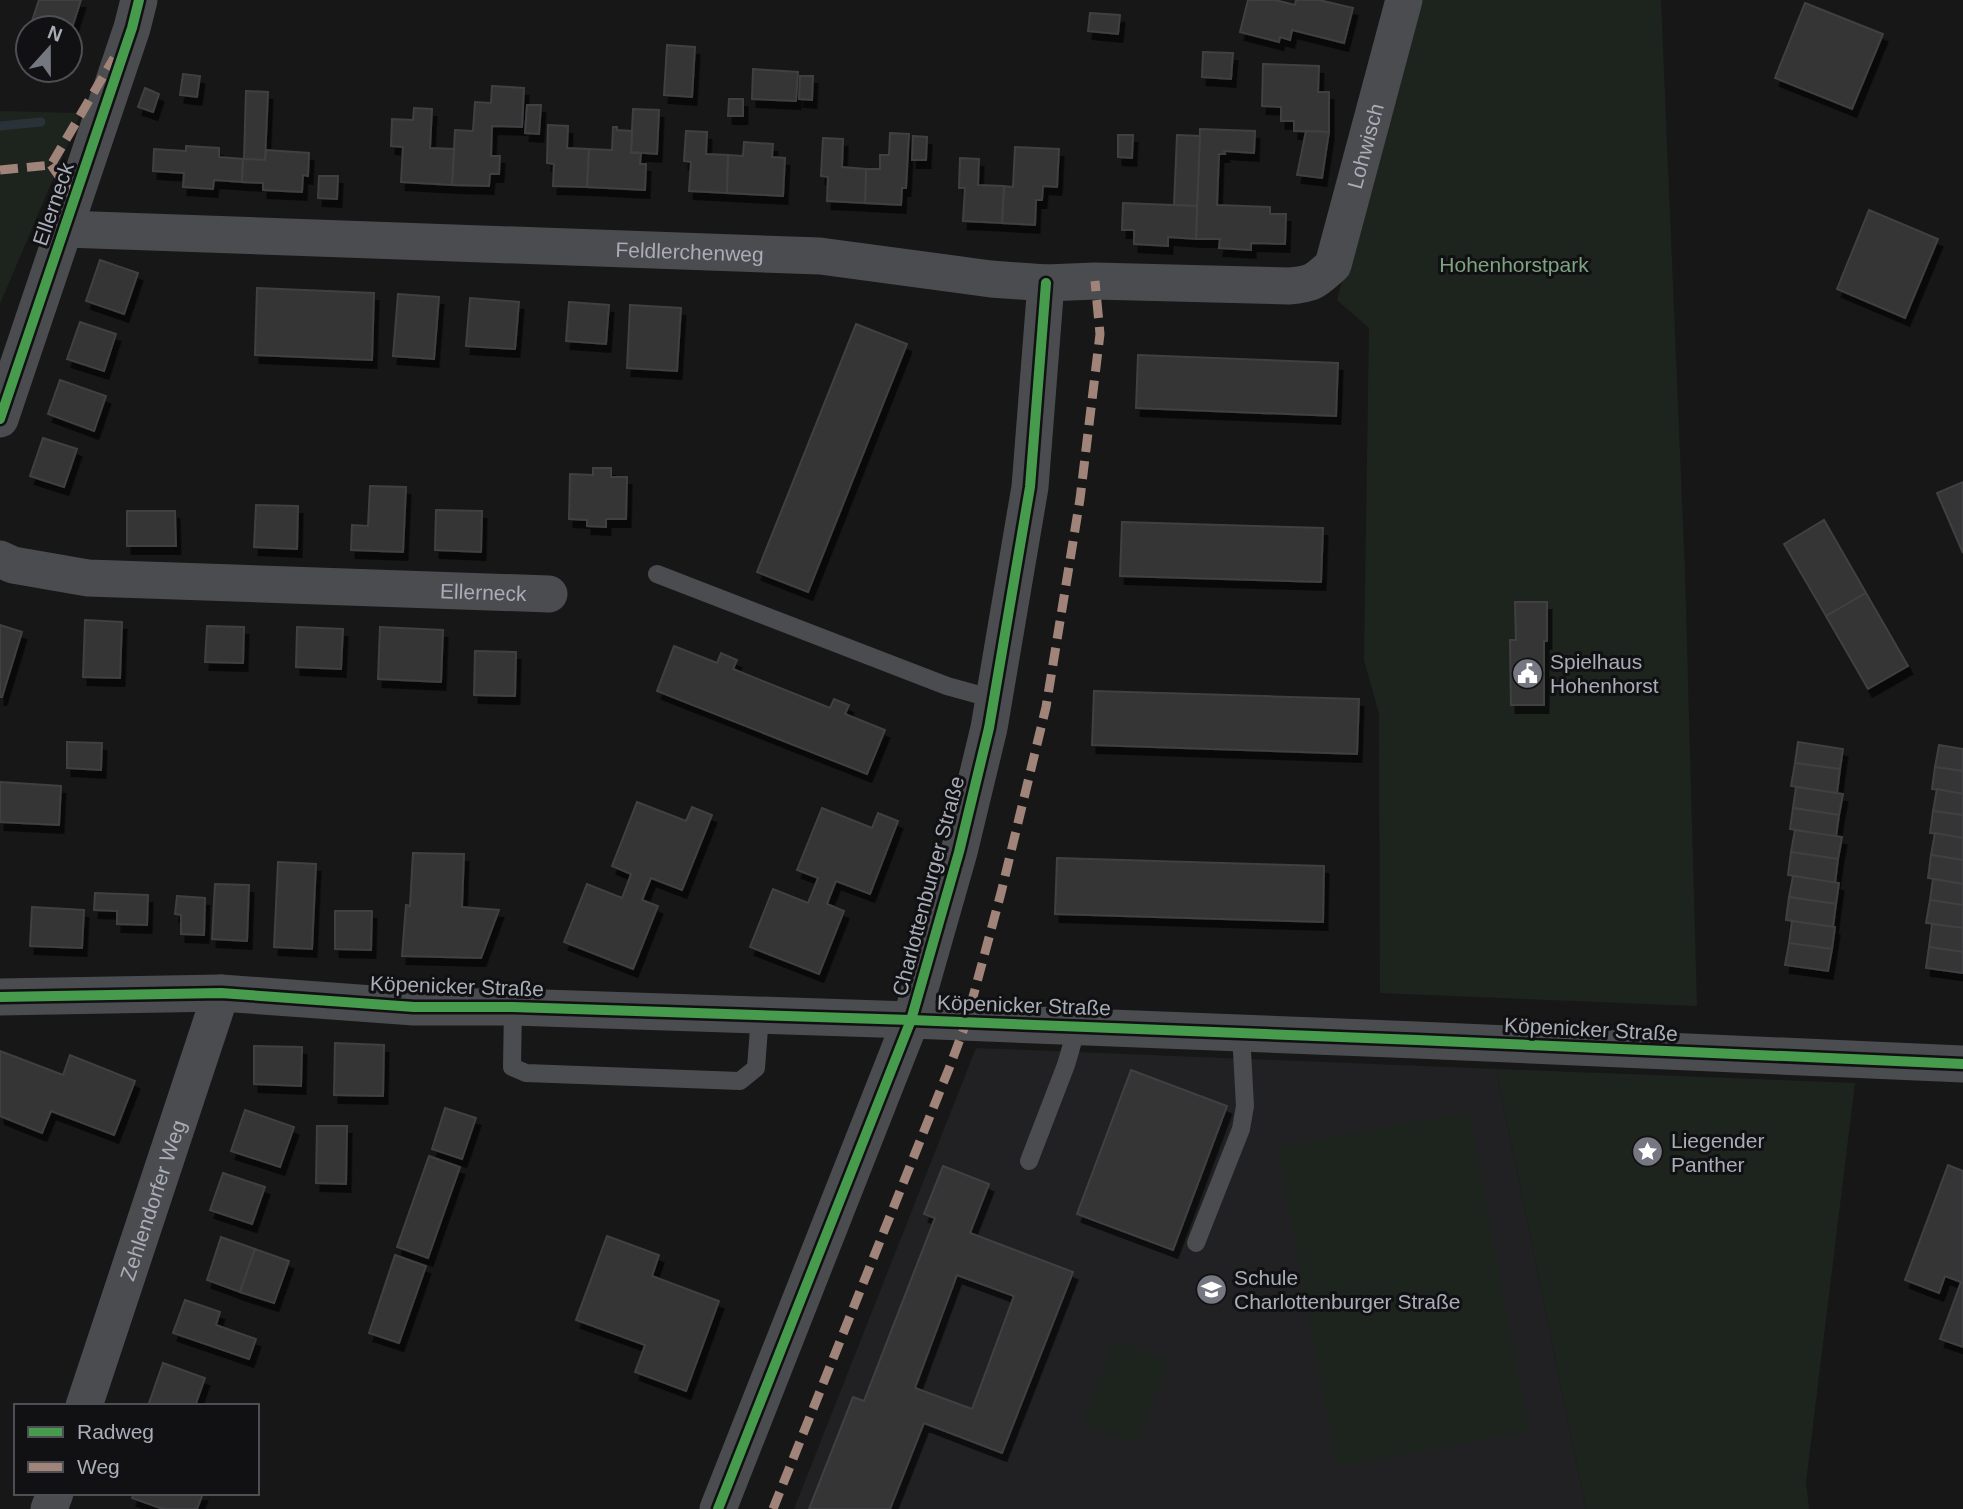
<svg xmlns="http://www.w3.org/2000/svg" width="1963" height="1509" font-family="Helvetica,sans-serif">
<defs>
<filter id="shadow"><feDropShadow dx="4.5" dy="8" stdDeviation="0" flood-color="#0009"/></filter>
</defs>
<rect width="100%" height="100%" fill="#171717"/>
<path fill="#212123" d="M976,1048l520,21 90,440h-792z"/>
<g fill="#1d241e">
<path d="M1421,0h240l24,573 12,433 -317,-13 -1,-279 -15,-54 5,-332 -32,-28z"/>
<path d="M0,111l81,2 -81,191z"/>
<path d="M1496,1069l359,14 -49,399 3,27h-223z"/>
<path d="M1469,1112l60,319 -192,36 -60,-320z"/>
<path d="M1115,1340l54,21 -33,83 -54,-21z"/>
</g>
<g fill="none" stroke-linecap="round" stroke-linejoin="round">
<path stroke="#2a3239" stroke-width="9" d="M0,126l41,-4"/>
</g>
<g fill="#353536" stroke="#3f4043" stroke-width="2" fill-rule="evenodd" filter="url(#shadow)">
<path d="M39,0h42l-11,34v-6l-40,-1z"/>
<path d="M1248,0h27l20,5 1,-5h23l34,8 -9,35 -52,-13 -2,10 -10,-3 -1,5 -39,-10z"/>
<path d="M1805,3l78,31 -31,75 -77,-31z"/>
<path d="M1090,13l30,2 -2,19 -30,-3z"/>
<path d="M667,45l28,2 -3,50 -28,-2z"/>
<path d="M1203,52l30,1 -2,26 -29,-2z"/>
<path d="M1263,64l56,2 -1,26h11v40l-35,-1v-10h-13v-14l-19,-1z"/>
<path d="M753,69l45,3 -2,29 -44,-2z"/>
<path d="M183,74l17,2 -3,21 -17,-2z"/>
<path d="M800,76h13l-1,24 -13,-1z"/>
<path d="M492,86l32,2 -2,39 -30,-1 -1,30h9l-1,18h-9l-1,12 -37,-1 3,-55 18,1 2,-29 16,1z"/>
<path d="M145,88l14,6 -6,18 -15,-5z"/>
<path d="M246,91l22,1 -3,68 -21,-1z"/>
<path d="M729,99h14v17h-15z"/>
<path d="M527,105h14l-2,29 -14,-1z"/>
<path d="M414,108l18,1 -2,39 24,1 -2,36 -51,-3 2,-35 -12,-1 1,-27 21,1z"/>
<path d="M633,109l26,1 -2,44 -26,-2z"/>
<path d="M548,125l20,1 -1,22 22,1 -2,38 -34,-1 1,-22 -7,-1z"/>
<path d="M613,127h4v3l15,1 -1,22h10l-1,11h6l-1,26 -58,-3 2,-38 23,1z"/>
<path d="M1200,129l55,2 -1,22 -30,-2 1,3h-6l-2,51 53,2v7h16l-1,30 -34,-1v7l-32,-2 1,-9h-24z"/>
<path d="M686,131l21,1 -1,22 22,1 -1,38 -38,-2 2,-29 -7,-1z"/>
<path d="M1306,131l23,1 -7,46 -25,-3z"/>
<path d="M890,133l19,1 -3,54h-4l-1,17 -36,-2 1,-34h14v-14h9z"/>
<path d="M1118,135h15l-1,23 -14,-1z"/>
<path d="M1177,135l23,1 -3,70 -23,-1z"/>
<path d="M913,136l14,1 -1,23h-14z"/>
<path d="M823,138l20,1 -1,28 24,2 -1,34 -38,-2 1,-24 -7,-1z"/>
<path d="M744,142l29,2 -1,13 13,1 -2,38 -56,-3 1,-38 15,1z"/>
<path d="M186,146l33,2v9l24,2 -1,23 -28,-2 -1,9 -30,-2 1,-14 -31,-2 1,-22 32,2z"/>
<path d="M1015,147l44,2 -2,38 -14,-1 -1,14h-6l-1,25 -33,-2 2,-37 9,1z"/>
<path d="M266,150l43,3 -1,23 -5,-1 -1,17 -39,-2v-7l-21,-1 1,-23 22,1z"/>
<path d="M960,158l19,1 -1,26 26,1 -2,37 -39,-2 2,-33h-6z"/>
<path d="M319,176h19l-1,23 -19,-1z"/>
<path d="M1123,203l74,3 -1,33 -28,-2v9l-34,-2v-14h-12z"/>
<path d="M1869,210l69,29 -33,79 -68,-29z"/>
<path d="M100,260l38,13 -14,41 -38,-13z"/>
<path d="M257,288l117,5 -2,67 -117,-5z"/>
<path d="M398,294l41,3 -5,62 -41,-3z"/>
<path d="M470,298l49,4 -4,47 -49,-3z"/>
<path d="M569,302l40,3 -3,39 -40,-3z"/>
<path d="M630,305l51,3 -4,63 -50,-3z"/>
<path d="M80,322l36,12 -12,37 -37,-12z"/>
<path d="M856,324l51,20 -99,248 -51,-20z"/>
<path d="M1138,355l200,8 -2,53 -200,-8z"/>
<path d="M60,380l46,16 -12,35 -46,-17z"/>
<path d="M43,438l34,11 -13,38 -34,-11z"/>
<path d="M593,468h18v9h16l-1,42h-20v8l-19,-1v-6l-18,-1 1,-45 23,1z"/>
<path d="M1963,482v71l-26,-60z"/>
<path d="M370,486l36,1 -3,65 -52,-2 1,-25 16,1z"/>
<path d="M256,505l42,1 -1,43 -43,-2z"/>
<path d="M436,510l46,1 -1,41 -46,-2z"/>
<path d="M127,511h48l1,35h-49z"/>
<path d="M1824,520l42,73 -40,23 -42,-72z"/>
<path d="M1122,522l201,6 -2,54 -201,-6z"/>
<path d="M1866,593l42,73 -40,23 -42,-73z"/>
<path d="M1515,602h32v39h-3v64h-33l-1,-65h6z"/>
<path d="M85,620l37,2 -2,56 -37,-1z"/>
<path d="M0,625l22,7 -20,65h-2z"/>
<path d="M207,626l37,1 -1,36 -38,-1z"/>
<path d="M297,627l46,2 -2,40 -45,-2z"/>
<path d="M380,627l63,3 -2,52 -63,-3z"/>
<path d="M674,646l43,17 4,-10 16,7 -4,9 97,39 4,-9 15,6 -4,9 40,16 -18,44 -210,-83z"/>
<path d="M475,651l41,1 -1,44 -41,-1z"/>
<path d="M1094,691l265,8 -2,55 -265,-9z"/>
<path d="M67,742l35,1 -1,27 -34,-2z"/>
<path d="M1798,742l45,7 -3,20 -45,-6z"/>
<path d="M1939,745l24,4v22l-28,-4z"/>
<path d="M1795,763l45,6 -3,24 -46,-7z"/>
<path d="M1935,767l28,4v23l-31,-5z"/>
<path d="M0,782l61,4 -2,39 -59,-3z"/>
<path d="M1796,787l47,7 -4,21 -46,-7z"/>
<path d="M1937,789l26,5v21l-30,-4z"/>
<path d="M637,802l49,19 6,-14 20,8 -30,75 -31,-12 -9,22 16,6 -25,63 -69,-27 23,-58 35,14 9,-24 -19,-8z"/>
<path d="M822,808l50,20 6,-15 20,8 -28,73 -34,-13 -9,23 17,7 -25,63 -69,-27 23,-58 35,14 10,-25 -21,-8z"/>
<path d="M1793,808l46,7 -3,22 -46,-8z"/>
<path d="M1933,811l30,4v23l-33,-5z"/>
<path d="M1795,830l47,7 -4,22 -47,-7z"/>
<path d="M1935,833l28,5v22l-32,-5z"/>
<path d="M1791,852l47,7 -3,24 -47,-8z"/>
<path d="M413,853l51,1 -2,53 37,3 -18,48 -79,-2 4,-51 4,1z"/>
<path d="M1931,855l32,5v24l-35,-6z"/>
<path d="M1057,858l267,8 -1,56 -268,-8z"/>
<path d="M278,862l38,2 -4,85 -38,-2z"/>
<path d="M1793,876l46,7 -3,21 -47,-7z"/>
<path d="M1933,879l30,5v21l-33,-5z"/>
<path d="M215,884l34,1 -2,56 -35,-2z"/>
<path d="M95,893l53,2 -1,30 -30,-1v-13l-23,-1z"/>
<path d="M177,896l28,2 -1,37 -23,-1v-19l-6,-1z"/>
<path d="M1789,897l47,7 -3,23 -47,-7z"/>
<path d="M1930,900l33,5v23l-37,-5z"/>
<path d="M32,907l52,3 -2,38 -52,-2z"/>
<path d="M335,911h37l-1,39 -36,-1z"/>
<path d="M1792,921l43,6 -3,22 -43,-6z"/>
<path d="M1932,924l31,4v24l-34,-5z"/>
<path d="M1789,943l43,6 -4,22 -43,-6z"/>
<path d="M1929,947l34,5v21l-37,-5z"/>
<path d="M335,1043l49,2 -1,51 -49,-1z"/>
<path d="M254,1046l48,1 -1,39 -47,-2z"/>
<path d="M0,1051l63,24 7,-20 65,26 -21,54 -63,-24 -9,22 -42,-17z"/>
<path d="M1131,1070l96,36 -54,144 -96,-36z"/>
<path d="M445,1108l31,10 -14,41 -30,-10z"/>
<path d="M245,1110l49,17 -14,40 -49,-16z"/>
<path d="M317,1126h30l-1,58 -30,-1z"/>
<path d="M429,1156l31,11 -32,91 -31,-11z"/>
<path d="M1948,1165l15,6v176l-23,-8 21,-57 -16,-6 -6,17 -34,-13z"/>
<path d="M943,1166l46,18 -19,49 103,39 -71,181 -78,-30 -34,86h-81l44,-112 11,4 71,-183 -11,-4zM957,1275l57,21 -42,113 -57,-21z"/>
<path d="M223,1173l42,14 -13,37 -42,-14z"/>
<path d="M607,1236l52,19 -7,21 67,25 -33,90 -51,-19 10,-27 -69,-25z"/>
<path d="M221,1237l34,12 -15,43 -33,-12z"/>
<path d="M255,1249l34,12 -15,42 -34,-11z"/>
<path d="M395,1255l31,11 -27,77 -30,-10z"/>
<path d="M185,1300l35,12 -4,13 40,14 -7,20 -76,-26z"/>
<path d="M163,1363l42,15 -10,28h-47z"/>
<path d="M134,1493h69l-6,16h-34l-31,-11z"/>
</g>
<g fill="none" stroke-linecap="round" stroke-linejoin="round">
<g stroke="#4b4c50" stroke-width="18">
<path d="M657,574l290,112 47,13"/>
<path d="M513,1007l-1,60 14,6 214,8 16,-13 4,-53"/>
<path d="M1029,1161l37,-96 11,-38"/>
<path d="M1196,1243l45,-114 4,-23 -4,-73"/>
</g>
<g stroke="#4b4c50" stroke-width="37">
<path id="s1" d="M65,229l755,27 171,23 55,4 49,-2 194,5c25,-2 26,-5 44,-21l71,-265"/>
<path d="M0,419l132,-391 7,-28"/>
<path id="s2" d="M0,559l13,6 75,13 461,16"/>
<path d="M0,997l221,-4 193,14h99l398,13 506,20 546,24"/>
<path id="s3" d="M84,1406l137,-413"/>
<path d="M49,1509l6,-16"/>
<path d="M718,1509l193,-489 48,-168 30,-124 41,-241 16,-204"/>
</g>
<g stroke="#a18479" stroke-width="9" stroke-dasharray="18 9" stroke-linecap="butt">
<path d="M51,165l24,34"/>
<path d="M0,170l51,-5 63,-107"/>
<path d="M773,1509l177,-443 16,-43 35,-130 45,-186 34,-208 20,-165 -5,-53"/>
</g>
<defs>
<g id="cycleway">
<path d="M0,419l132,-391 7,-28"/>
<path d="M0,997l221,-4 193,14h99l398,13 506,20 546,24"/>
<path d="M718,1509l193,-489 48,-168 30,-124 41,-241 16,-204"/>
</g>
</defs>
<use href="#cycleway" stroke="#111113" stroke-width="15"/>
<use href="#cycleway" stroke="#469c4c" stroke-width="10"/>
</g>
<defs>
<symbol id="civic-disc" viewBox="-11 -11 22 22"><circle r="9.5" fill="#757880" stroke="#111113"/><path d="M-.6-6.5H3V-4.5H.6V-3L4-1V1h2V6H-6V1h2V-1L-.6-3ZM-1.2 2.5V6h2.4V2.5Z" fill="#fff"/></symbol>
<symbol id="sight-disc" viewBox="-11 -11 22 22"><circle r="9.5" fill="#757880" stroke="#111113"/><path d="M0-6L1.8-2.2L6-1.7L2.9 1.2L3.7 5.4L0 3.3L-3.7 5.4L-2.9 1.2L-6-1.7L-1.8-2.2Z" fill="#fff"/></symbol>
<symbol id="school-disc" viewBox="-11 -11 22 22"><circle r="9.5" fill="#757880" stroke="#111113"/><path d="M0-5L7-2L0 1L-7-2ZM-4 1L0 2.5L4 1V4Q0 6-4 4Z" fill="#fff"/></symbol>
</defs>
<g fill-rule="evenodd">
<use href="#civic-disc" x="1510" y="656" width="35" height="35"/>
<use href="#sight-disc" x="1630" y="1134" width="35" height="35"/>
<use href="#school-disc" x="1194" y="1272" width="35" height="35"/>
</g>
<g text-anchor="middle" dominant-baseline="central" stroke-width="6" stroke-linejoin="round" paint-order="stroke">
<g font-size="21" fill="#a8adb8" stroke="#111113">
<text stroke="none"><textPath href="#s1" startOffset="1400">Lohwisch</textPath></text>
<text transform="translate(53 204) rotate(-71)">Ellerneck</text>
<text stroke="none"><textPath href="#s1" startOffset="625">Feldlerchenweg</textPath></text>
<text stroke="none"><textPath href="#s2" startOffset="486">Ellerneck</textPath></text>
<text transform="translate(928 886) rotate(-75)">Charlottenburger Straße</text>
<text transform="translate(457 986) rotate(2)">Köpenicker Straße</text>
<text transform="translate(1024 1005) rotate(2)">Köpenicker Straße</text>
<text transform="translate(1591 1029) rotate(3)">Köpenicker Straße</text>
<text stroke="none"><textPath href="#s3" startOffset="217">Zehlendorfer Weg</textPath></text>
</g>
<g font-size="21" fill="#7fa381" stroke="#111113">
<text x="1514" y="264">Hohenhorstpark</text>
</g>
<g font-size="21" fill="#a8adb8" stroke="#111113" text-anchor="start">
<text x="1550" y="661">Spielhaus<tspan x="1550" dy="24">Hohenhorst</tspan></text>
<text x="1671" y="1140">Liegender<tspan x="1671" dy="24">Panther</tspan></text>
<text x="1234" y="1277">Schule<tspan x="1234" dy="24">Charlottenburger Straße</tspan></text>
</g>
</g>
<rect x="14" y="1404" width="245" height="91" fill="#111113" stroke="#4d4f55" stroke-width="2"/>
<rect x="28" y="1427" width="35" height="10" fill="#469c4c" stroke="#4d4f55" stroke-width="2"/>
<text x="77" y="1439" font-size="21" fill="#a8adb8">Radweg</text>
<rect x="28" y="1462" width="35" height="10" fill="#a18479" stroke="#4d4f55" stroke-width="2"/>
<text x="77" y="1474" font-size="21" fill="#a8adb8">Weg</text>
<g transform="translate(49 49) rotate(21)"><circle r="33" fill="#111113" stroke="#4d4f55" stroke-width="2"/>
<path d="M0-5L12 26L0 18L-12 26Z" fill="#757880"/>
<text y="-10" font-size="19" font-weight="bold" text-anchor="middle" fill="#a8adb8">N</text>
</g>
</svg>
